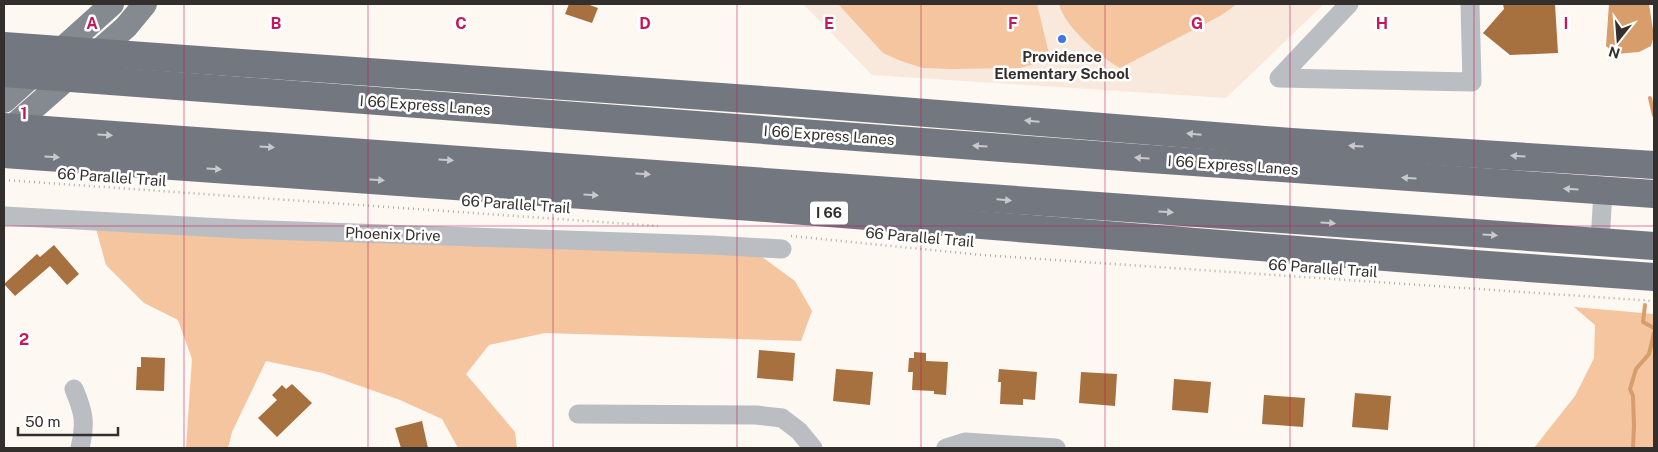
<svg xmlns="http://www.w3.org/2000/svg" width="1658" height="452" font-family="'Public Sans',sans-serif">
<rect width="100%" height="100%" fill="#fef8f3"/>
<path fill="#f9e9dc" d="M803,4h521l-98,94 -354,-23z"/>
<g fill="#f4c59e">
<path d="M838,4h199l14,58 -13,1 -18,5 -69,1 -28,-1 -22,-7 -18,-8z"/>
<path d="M1059,4h178l-17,12 -100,52c-20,-11 -56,-42 -61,-64z"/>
<path d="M95,225l660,27 40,29 17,30 -11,30 -256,-8 -56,12 -23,29 49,58 2,16h-59l-16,-29 -42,-19 -77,-27 -57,-12 -34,71 -4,16h-42l6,-89 -14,-39 -34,-17 -38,-38z"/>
<path d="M1574,307l80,7v134h-120l41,-52 19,-38 1,-33z"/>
</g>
<path fill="#d79e6c" d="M1609,4h40l5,32 -3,10 -12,6 -24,2 -9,-8z"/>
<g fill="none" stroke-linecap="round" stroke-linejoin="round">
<g stroke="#d79e6c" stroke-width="4">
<path d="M1650,98l4,17"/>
<path d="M1645,305l-2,17 11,6"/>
<path d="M1633,448l1,-22 -1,-30 -3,-7 6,-20 13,-15 5,-21"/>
</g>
</g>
<g fill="#a6703f">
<path d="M569,4h18l11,4 -6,15 -27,-9z"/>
<path d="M1503,4h52l3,49 -48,2 -27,-22 21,-24z"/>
<path d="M54,245l25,29 -12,11 -17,-19 -35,30 -11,-12 33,-30 3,3z"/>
<path d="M759,350l36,3 -2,28 -36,-3z"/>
<path d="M914,352l12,1v8l22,1 -2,33 -12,-1v-3l-22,-1 1,-18h-5l1,-14h5z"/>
<path d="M141,357l24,1 -1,33 -28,-1 1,-23h4z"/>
<path d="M836,369l37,3 -3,33 -37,-4z"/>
<path d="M999,369l38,3 -2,28 -12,-1v6l-23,-1 1,-22h-3z"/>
<path d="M1081,372l36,2 -2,32 -36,-3z"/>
<path d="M1174,379l37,3 -3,31 -36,-3z"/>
<path d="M292,384l20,19 -35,34 -19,-19 19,-18 -5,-5 10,-10 4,4z"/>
<path d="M1355,393l36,3 -3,34 -36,-3z"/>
<path d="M1264,395l41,3 -2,29 -41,-3z"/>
<path d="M422,421l6,27h-27l-6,-20z"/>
</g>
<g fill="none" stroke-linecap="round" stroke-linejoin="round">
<g stroke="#afaaa6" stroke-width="2.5" stroke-dasharray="1 4" stroke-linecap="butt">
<path d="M4,180l654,46"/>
<path d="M791,236l191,19 672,46"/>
</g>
<g stroke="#babdc1" stroke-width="19">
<path d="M1349,4l-70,74 193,4 -2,-78"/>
<path d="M4,216l237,13 470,16 71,4"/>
<path d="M1600,242l3,-51"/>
<path d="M74,389c10,24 12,33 6,59"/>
<path d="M578,414l178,1 26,3 17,13 14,17"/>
<path d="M946,448l19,-6 91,6"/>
</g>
<g stroke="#858a91" stroke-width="24">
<path d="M4,101l108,-97"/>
<path d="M4,134l122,-107 19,-23"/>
</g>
<g stroke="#737780" stroke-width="28">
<path d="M4,46l772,55 515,41 363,23"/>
<path d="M4,73l1132,85 518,36"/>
<path d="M4,127l1650,119"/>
<path d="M4,154l748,53 722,57 180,13"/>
</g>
</g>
<defs><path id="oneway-solid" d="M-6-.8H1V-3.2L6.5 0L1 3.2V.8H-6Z" transform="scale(1.25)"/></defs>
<g fill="#c7c9cc">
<use href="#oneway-solid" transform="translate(1032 121) rotate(-175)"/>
<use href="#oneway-solid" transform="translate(1194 134) rotate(-175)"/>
<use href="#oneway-solid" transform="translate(105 135) rotate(4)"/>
<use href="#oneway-solid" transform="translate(980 146) rotate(-176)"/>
<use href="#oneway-solid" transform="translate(1356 146) rotate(-176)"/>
<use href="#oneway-solid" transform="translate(267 147) rotate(4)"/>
<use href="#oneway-solid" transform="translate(1518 156) rotate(-176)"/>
<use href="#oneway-solid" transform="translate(52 157) rotate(4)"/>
<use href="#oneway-solid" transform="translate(1142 158) rotate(-176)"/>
<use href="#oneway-solid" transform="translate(446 160) rotate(4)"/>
<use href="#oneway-solid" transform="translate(214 169) rotate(4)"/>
<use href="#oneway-solid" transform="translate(643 174) rotate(4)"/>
<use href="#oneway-solid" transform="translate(1409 178) rotate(-176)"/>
<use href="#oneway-solid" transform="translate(377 180) rotate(4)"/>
<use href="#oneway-solid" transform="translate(1571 189) rotate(-176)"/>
<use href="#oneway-solid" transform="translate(591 195) rotate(4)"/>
<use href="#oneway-solid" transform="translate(1004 200) rotate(5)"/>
<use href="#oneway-solid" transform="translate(1166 212) rotate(4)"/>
<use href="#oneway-solid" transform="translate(1328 223) rotate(4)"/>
<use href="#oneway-solid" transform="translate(1490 235) rotate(4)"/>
</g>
<path fill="none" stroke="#c2185b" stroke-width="1" stroke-opacity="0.55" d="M184,4v444M368,4v444M553,4v444M737,4v444M921,4v444M1105,4v444M1290,4v444M1474,4v444M4,226h1650"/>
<circle fill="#3f76e6" stroke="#fff" stroke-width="2" cx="1062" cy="39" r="5"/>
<g text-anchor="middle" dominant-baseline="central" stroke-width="5" stroke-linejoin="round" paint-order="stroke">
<rect fill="#fff" stroke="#706d6c" stroke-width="1" x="810" y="201.5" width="38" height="23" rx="4"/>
<g font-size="14" font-weight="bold" fill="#332f2d">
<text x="829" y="213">I 66</text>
</g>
<g font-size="15" font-weight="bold" fill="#332f2d" stroke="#fff">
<text x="1062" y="56">Providence<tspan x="1062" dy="17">Elementary School</tspan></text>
</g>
<g font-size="15" fill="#332f2d" stroke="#fff">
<text transform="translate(425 105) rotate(4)">I 66 Express Lanes</text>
<text transform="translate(829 135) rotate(4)">I 66 Express Lanes</text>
<text transform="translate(1233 165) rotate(4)">I 66 Express Lanes</text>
<text transform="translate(112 177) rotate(4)">66 Parallel Trail</text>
<text transform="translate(516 204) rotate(4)">66 Parallel Trail</text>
<text transform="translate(393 234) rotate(2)">Phoenix Drive</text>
<text transform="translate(920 237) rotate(5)">66 Parallel Trail</text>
<text transform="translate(1323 268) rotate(4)">66 Parallel Trail</text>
</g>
</g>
<g font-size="16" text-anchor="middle" font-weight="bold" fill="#c2185b" stroke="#fff" stroke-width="5" stroke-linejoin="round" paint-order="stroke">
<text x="92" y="29">A</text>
<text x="276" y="29">B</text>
<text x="461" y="29">C</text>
<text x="645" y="29">D</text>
<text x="829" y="29">E</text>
<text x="1013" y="29">F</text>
<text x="1197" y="29">G</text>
<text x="1382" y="29">H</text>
<text x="1566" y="29">I</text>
<text x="24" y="119">1</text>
<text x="24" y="345">2</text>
</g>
<rect width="1658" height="452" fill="none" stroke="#332f2d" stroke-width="10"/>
<g transform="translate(1618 40) rotate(197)" stroke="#ffffff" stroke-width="4" paint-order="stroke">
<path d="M0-4L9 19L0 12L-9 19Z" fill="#332f2d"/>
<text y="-8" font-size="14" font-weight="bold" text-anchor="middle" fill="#332f2d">N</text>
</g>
<path d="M18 427v8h100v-8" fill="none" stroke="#332f2d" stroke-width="2.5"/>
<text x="25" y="427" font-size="15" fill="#332f2d" stroke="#ffffff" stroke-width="4" paint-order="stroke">50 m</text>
</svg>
